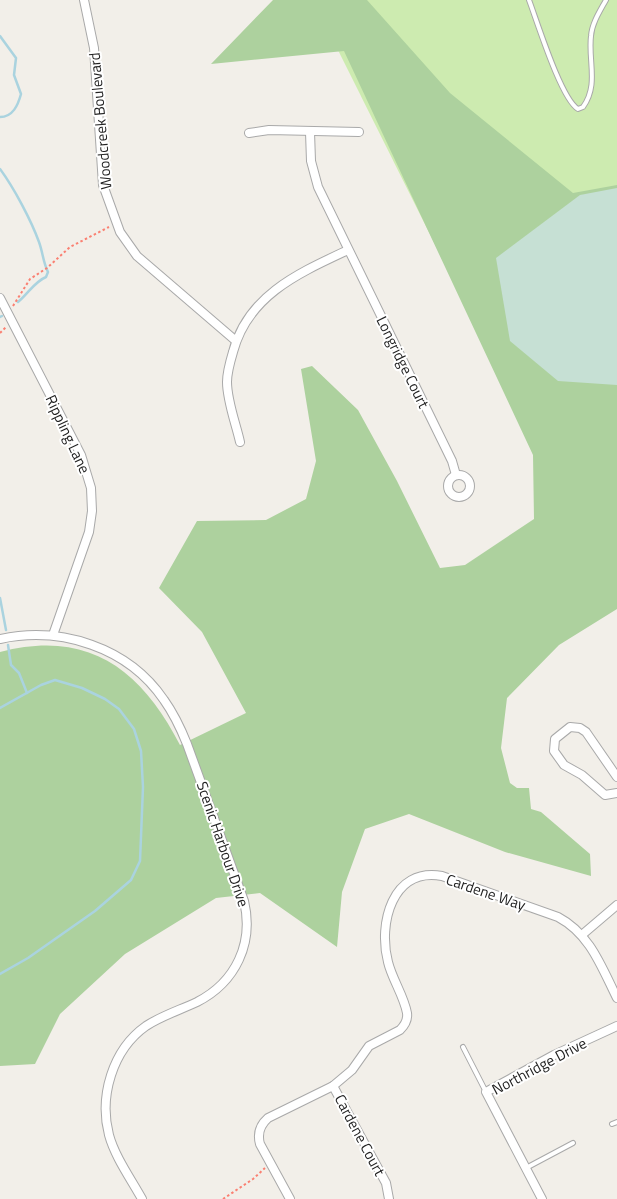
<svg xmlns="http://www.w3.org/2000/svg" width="617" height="1199" font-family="'Titillium Web',sans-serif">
<rect width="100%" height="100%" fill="#f2efe9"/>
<path fill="#cdebb0" d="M313,0h304v513l-38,20z"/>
<path fill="#add19e" d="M273,0h94l83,93 123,100 44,-8v424l-58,36 -52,53 -6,50 9,35 7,5h12l2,21 10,3 49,42 1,22 -86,-24 -96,-38 -44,15 -23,63 -5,55 -77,-54 -44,5 -91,56 -65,60 -25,50 -35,2v-414c88,-23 141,17 180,93l66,-32 -44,-81 -43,-44 38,-67 69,-1 40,-21 10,-38 -15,-92 11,-3 46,44 39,71 43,87 25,-3 69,-46 -1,-64 -189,-404 -133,13z"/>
<path fill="#c6e0d4" d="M617,188v197l-59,-4 -48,-40 -14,-83 84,-63z"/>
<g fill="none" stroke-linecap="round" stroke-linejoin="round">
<g stroke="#aad3df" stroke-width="2.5">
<path d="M0,36l16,22 -2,17 7,19c-3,11 -8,23 -21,23"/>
<path d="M0,169c14,19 31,51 39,73 4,11 4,20 9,30l-2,5c-12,5 -18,17 -28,25"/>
<path d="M0,317l2,-1"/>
<path d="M0,598l6,32"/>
<path d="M8,645l3,20 8,8 8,20"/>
<path d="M0,708l41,-23 14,-5 27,8 23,11 14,10 15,20 7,22 2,36 -3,74 -9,19 -36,31 -67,47 -28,16"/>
</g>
<defs>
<g id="service">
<path d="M529,0c8,21 32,99 49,109l5,-2c16,-22 5,-46 8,-71 1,-13 9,-25 15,-36"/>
<path d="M463,1047l23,45"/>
<path d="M612,1124l5,-2"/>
<path d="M526,1168l47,-25"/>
</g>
<g id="minor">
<path d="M84,0l10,48 9,137 17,47 17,24 99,85"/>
<path d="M310,132l1,29 7,26 134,274 4,14"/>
<path d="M249,133l20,-3 90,2"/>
<path d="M0,298l81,157 10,33 1,23 -3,21 -36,103"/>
<path d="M240,442c-4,-18 -13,-41 -13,-60 0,-10 3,-20 6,-30 15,-57 66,-79 115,-102"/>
<circle cx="459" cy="486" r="11"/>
<path d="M0,639c61,-13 128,8 164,61 10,14 17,29 23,44l57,157c10,42 -8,81 -47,101 -17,8 -36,14 -51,24 -34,24 -47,71 -37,109 6,22 22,44 33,64"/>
<path d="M617,777l-31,-45 -6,-4 -10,-1 -15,12 -1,12 10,14 18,10 23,20 12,-2"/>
<path d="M583,934l34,-29"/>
<path d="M333,1086l53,97 3,16"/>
<path d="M290,1199l-30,-55c-3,-11 0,-19 8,-26l65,-32 19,-16 17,-24 31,-16c5,-5 8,-10 7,-17 -3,-17 -15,-34 -19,-51 -10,-38 4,-95 54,-86l116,41c32,17 43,49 59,81"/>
<path d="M542,1199l-56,-107 68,-37 63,-29"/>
</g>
</defs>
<use href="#service" stroke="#a9a9a9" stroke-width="6"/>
<use href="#minor" stroke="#a9a9a9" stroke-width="10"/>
<g stroke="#fa8072" stroke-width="2" stroke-dasharray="2.5 2.5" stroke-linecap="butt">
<path d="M13,306l17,-27 17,-11 23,-21 39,-20"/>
<path d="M0,333l7,-7"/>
<path d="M223,1199l30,-20 12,-11"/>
</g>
<use href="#service" stroke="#fff" stroke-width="4"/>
<use href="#minor" stroke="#fff" stroke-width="8"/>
</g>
<g text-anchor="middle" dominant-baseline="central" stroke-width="4" stroke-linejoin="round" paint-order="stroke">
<g font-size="15" fill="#222" stroke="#fff">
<text transform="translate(100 121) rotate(-95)">Woodcreek Boulevard</text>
<text transform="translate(403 362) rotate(64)">Longridge Court</text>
<text transform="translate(68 434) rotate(65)">Rippling Lane</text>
<text transform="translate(223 844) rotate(71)">Scenic Harbour Drive</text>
<text transform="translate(486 892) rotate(19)">Cardene Way</text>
<text transform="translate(539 1066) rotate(-28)">Northridge Drive</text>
<text transform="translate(360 1135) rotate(62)">Cardene Court</text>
</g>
</g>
</svg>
